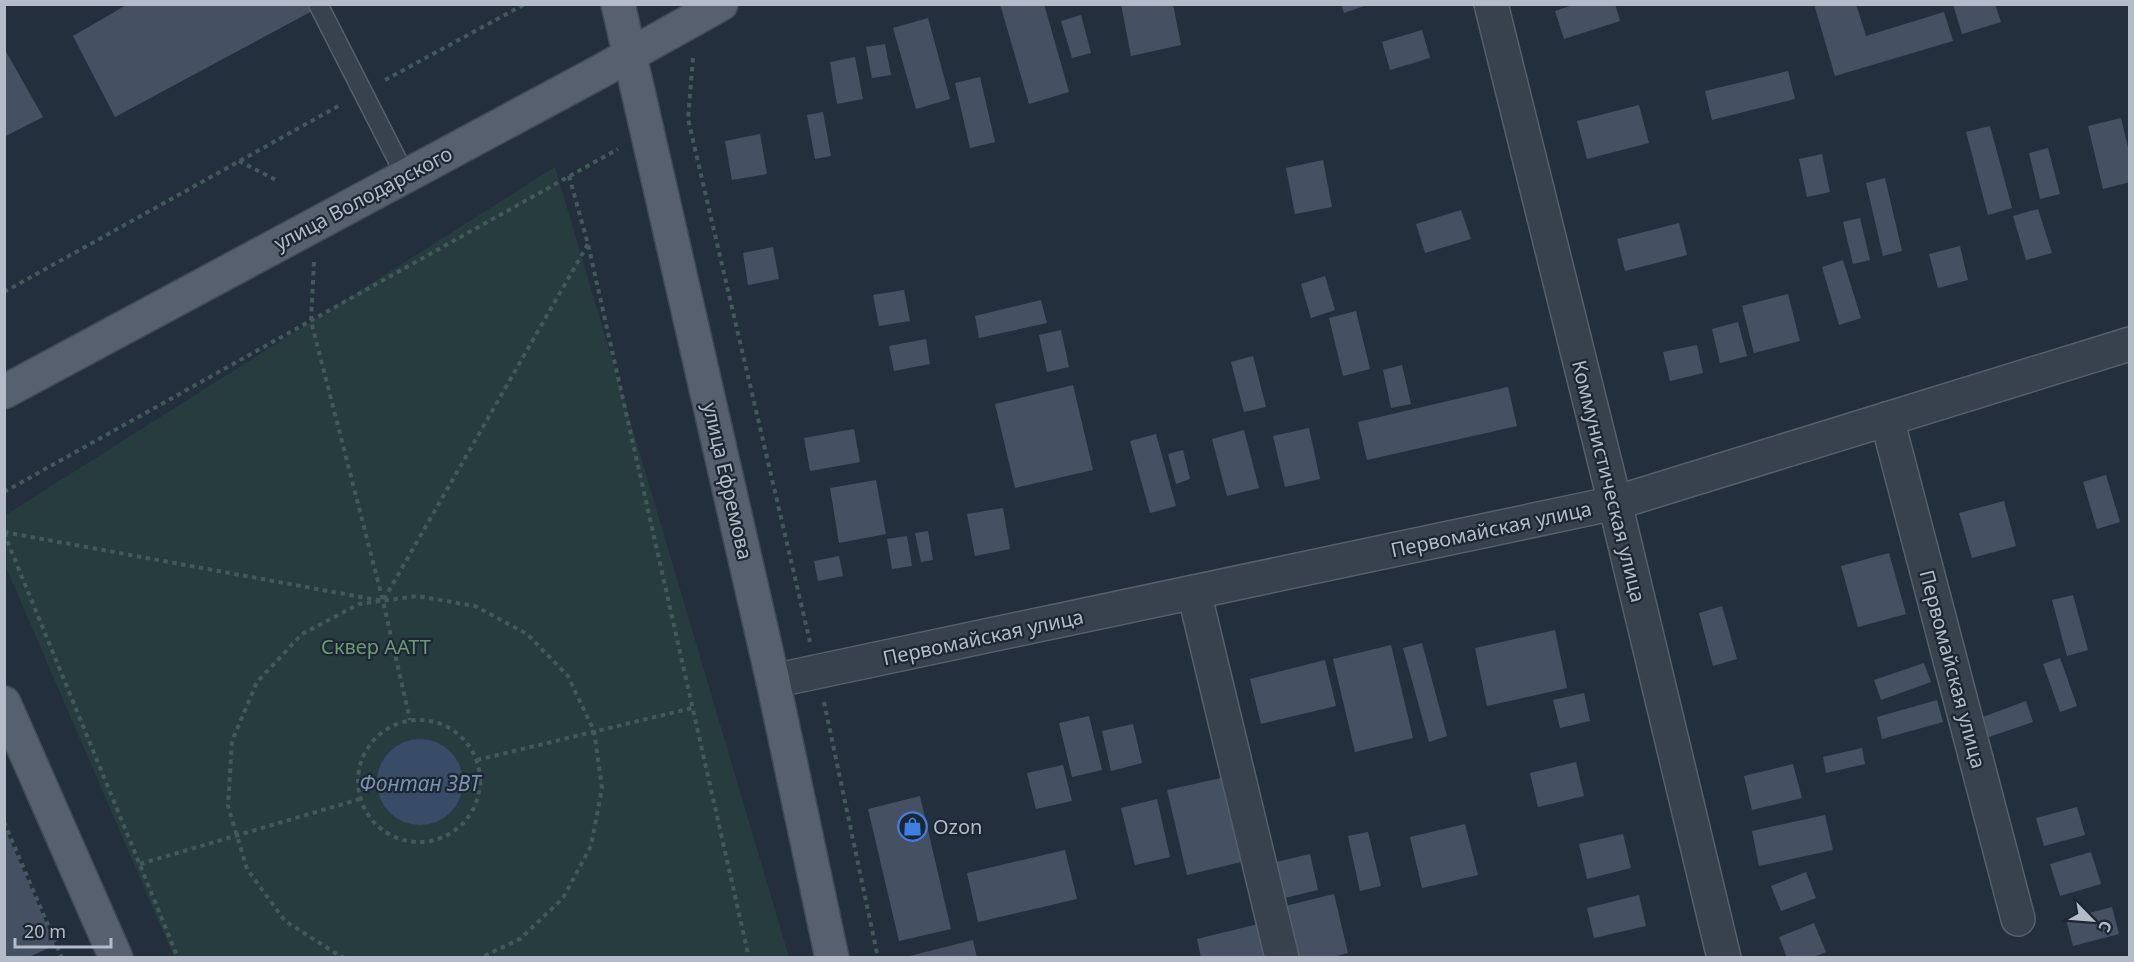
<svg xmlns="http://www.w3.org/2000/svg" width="2134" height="962" font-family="'Noto Sans',sans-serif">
<rect width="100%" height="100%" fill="#242f3e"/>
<path fill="#263c3f" d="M555,167l234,790h-615l-169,-392 -1,-49z"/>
<circle fill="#394c67" cx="420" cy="782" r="43"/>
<g fill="#455162">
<path d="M128,4h186l2,5 -201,108 -42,-81z"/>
<path d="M1000,4h44l25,88 -40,12z"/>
<path d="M1121,4h52l8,41 -50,11z"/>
<path d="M1341,4h26v1l-23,8z"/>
<path d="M1576,4h39l5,17 -56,18 -9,-28z"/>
<path d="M1814,4h42l10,32 78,-24 9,29 -118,35z"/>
<path d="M1953,4h42l6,18 -39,12z"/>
<path d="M1081,15l10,38 -19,5 -11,-37z"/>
<path d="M928,18l22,81 -34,10 -23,-81z"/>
<path d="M1422,30l8,28 -40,12 -8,-28z"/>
<path d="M885,44l6,31 -19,3 -6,-31z"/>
<path d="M4,48l39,69 -39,20z"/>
<path d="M855,57l8,42 -26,5 -7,-42z"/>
<path d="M1788,71l7,28 -83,21 -7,-29z"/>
<path d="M980,77l15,65 -25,6 -15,-65z"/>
<path d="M1639,105l10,38 -62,16 -10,-38z"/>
<path d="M823,112l8,44 -16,3 -8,-44z"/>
<path d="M2121,118l9,38v26l-27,7 -15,-63z"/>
<path d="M1990,126l22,82 -24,7 -22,-83z"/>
<path d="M760,134l7,40 -35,6 -7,-39z"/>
<path d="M2048,148l12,46 -20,5 -11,-46z"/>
<path d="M1822,154l8,38 -23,5 -8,-38z"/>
<path d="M1323,160l9,47 -37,7 -9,-46z"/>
<path d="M1885,178l17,73 -19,5 -17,-73z"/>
<path d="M2038,209l14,44 -26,7 -13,-44z"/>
<path d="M1461,210l10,29 -46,14 -9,-29z"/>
<path d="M1860,218l10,42 -17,4 -10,-42z"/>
<path d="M1679,223l8,32 -62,16 -8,-32z"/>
<path d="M1960,246l8,34 -30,8 -9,-34z"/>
<path d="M773,247l6,32 -31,6 -5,-32z"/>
<path d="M1843,260l18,58 -22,7 -17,-58z"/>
<path d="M1325,276l10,34 -24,8 -10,-34z"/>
<path d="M904,290l6,31 -31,5 -6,-31z"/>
<path d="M1788,294l12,47 -46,12 -12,-47z"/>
<path d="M1041,300l6,23 -68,15 -4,-22z"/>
<path d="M1356,311l14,58 -27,7 -14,-58z"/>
<path d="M1738,322l9,34 -27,7 -8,-34z"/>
<path d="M1061,330l8,37 -22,5 -8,-37z"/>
<path d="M926,339l4,25 -36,7 -5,-25z"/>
<path d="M1697,345l6,28 -33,8 -7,-29z"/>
<path d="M1253,356l13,51 -22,5 -13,-50z"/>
<path d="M1402,365l9,39 -20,4 -8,-38z"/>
<path d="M1073,385l20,85 -78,18 -20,-84z"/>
<path d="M1508,387l9,39 -150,34 -9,-38z"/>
<path d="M1309,428l11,51 -35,8 -12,-51z"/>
<path d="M854,429l6,33 -50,9 -6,-33z"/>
<path d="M1244,430l15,58 -32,8 -15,-57z"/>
<path d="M1156,434l20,72 -26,7 -20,-72z"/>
<path d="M1183,450l7,29 -14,5 -8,-30z"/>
<path d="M2106,475l14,47 -23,7 -14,-47z"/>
<path d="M876,480l10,54 -47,9 -9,-55z"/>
<path d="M2004,501l12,45 -44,12 -13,-45z"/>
<path d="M1003,508l7,41 -35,7 -8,-42z"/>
<path d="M928,531l5,29 -12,2 -6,-29z"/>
<path d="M907,536l5,30 -20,3 -5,-30z"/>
<path d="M1889,553l17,61 -48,13 -17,-61z"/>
<path d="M839,556l4,20 -25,5 -4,-20z"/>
<path d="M2073,595l15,55 -21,6 -15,-56z"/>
<path d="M1722,606l15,53 -24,7 -14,-53z"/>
<path d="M1555,630l12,58 -80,18 -12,-58z"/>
<path d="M1422,643l25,93 -18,6 -26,-94z"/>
<path d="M1391,645l22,93 -58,14 -22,-93z"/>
<path d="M2060,658l17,48 -17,6 -17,-48z"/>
<path d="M1325,660l11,46 -75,18 -11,-45z"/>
<path d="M1924,663l7,19 -50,18 -7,-20z"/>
<path d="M1584,693l6,28 -30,7 -7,-28z"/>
<path d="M1937,700l6,22 -61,17 -5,-22z"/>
<path d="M2026,701l7,21 -47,16 -6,-20z"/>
<path d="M1089,716l13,54 -30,7 -13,-54z"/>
<path d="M1133,724l9,39 -31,8 -9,-40z"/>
<path d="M1862,748l3,16 -39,9 -3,-16z"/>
<path d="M1576,762l8,34 -46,11 -8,-34z"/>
<path d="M1793,764l9,34 -50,12 -8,-34z"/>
<path d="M1063,765l9,36 -36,8 -9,-36z"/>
<path d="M1221,778l20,84 -54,13 -20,-85z"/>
<path d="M920,796l31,133 -52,12 -31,-132z"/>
<path d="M1157,799l13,58 -35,8 -14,-57z"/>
<path d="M2077,807l8,28 -41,11 -8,-28z"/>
<path d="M1825,815l8,35 -74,16 -7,-35z"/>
<path d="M1465,824l13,51 -56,13 -12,-51z"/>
<path d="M4,827l51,118 -28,13h-23z"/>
<path d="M1368,832l13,54 -21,5 -12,-55z"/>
<path d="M1623,834l8,34 -44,11 -8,-35z"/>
<path d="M1065,850l12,49 -99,23 -11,-49z"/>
<path d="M2091,852l10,32 -41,12 -10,-32z"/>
<path d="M1310,854l8,36 -46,11 -8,-36z"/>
<path d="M1806,872l10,26 -35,13 -10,-25z"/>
<path d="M1334,894l14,59 -18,5h-33l-12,-52z"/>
<path d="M1639,895l7,31 -52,12 -7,-30z"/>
<path d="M2112,907l7,27 -46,12 -7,-27z"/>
<path d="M1814,923l12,29 -14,6h-25l-8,-21z"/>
<path d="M1258,924l8,31 -10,3h-55l-4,-19z"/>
<path d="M973,940l4,18h-71v-1z"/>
</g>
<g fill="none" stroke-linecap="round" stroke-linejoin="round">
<defs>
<path id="service" d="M318,4l87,171"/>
<g id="minor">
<path d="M1491,4l124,499 109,455"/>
<path d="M1887,419l131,500"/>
<path d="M1194,592l88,366"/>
<path d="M773,681l842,-178 515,-159"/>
</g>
<g id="primary">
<path d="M618,4l155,677 59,277"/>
<path d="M4,392l597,-321 120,-67"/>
<path d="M4,703l112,255"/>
</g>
</defs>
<use href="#service" stroke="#565f6c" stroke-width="21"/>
<use href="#minor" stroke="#565f6c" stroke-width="36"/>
<use href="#primary" stroke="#414a57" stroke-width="36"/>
<g stroke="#44595c" stroke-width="4" stroke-dasharray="4.5 4.5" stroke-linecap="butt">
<path d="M693,58l-5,61 122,523"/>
<path d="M385,80l140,-76"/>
<path d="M239,161l37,19"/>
<path d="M569,176l19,68 161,714"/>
<path d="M314,262l-3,59 72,280 27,119"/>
<path d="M4,292l338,-188"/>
<path d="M4,492l614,-343"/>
<path d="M4,532l379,69 205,-357"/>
<path d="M4,533l174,425"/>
<path d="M824,702l54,256"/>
<circle cx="419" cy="781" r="61"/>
<path d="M477,760l215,-52"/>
<path d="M4,822l58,136"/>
<path d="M140,864l220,-65"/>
<path d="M345,958l-5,-2 -55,-35 -38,-52 -19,-63 4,-65 25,-59 45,-48 57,-30 58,-8 58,10 52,28 41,42 26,55 8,57 -11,58 -28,52 -43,41 -40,19"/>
</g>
<use href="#service" stroke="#38414e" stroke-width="18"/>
<use href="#minor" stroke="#38414e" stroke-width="33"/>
<use href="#primary" stroke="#56606e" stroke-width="33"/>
</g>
<defs>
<symbol id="shop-ring" viewBox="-11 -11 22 22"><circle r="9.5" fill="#1d2633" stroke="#3f7fe0" stroke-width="1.5"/><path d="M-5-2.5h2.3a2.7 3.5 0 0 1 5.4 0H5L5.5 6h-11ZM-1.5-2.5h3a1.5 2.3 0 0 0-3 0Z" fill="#3f7fe0"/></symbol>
</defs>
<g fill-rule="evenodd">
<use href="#shop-ring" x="896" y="810" width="33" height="33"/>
</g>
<g text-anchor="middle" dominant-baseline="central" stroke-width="4.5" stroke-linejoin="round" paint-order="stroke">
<g font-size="20" fill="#b4bcc9" stroke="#1d2633">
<text transform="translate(363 198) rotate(-28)">улица Володарского</text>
<text transform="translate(728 481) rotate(77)">улица Ефремова</text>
<text transform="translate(1609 481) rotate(76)">Коммунистическая улица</text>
<text transform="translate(1491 529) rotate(-12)">Первомайская улица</text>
<text transform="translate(983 637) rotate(-12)">Первомайская улица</text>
<text transform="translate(1953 669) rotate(75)">Первомайская улица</text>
</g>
<g font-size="20" fill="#6b9a76" stroke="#1d2633">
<text x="376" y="646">Сквер ААТТ</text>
</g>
<g font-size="20" fill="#b4bcc9" stroke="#1d2633" text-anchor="start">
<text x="933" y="826">Ozon</text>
</g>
<g font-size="21" font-style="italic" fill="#7c92b1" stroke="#1d2633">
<text x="420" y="783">Фонтан ЗВТ</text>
</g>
</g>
<rect width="2134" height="962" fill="none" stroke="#b4bcc9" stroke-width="12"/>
<g transform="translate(2092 920) rotate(115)" stroke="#1d2633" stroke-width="4.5" paint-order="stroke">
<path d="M0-4.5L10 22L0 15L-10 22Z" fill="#b4bcc9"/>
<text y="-9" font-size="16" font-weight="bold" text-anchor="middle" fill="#b4bcc9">С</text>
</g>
<path d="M15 938v9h96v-9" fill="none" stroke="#b4bcc9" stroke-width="3"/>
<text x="24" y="938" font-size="18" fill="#b4bcc9" stroke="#1d2633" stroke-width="4.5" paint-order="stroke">20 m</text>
</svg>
